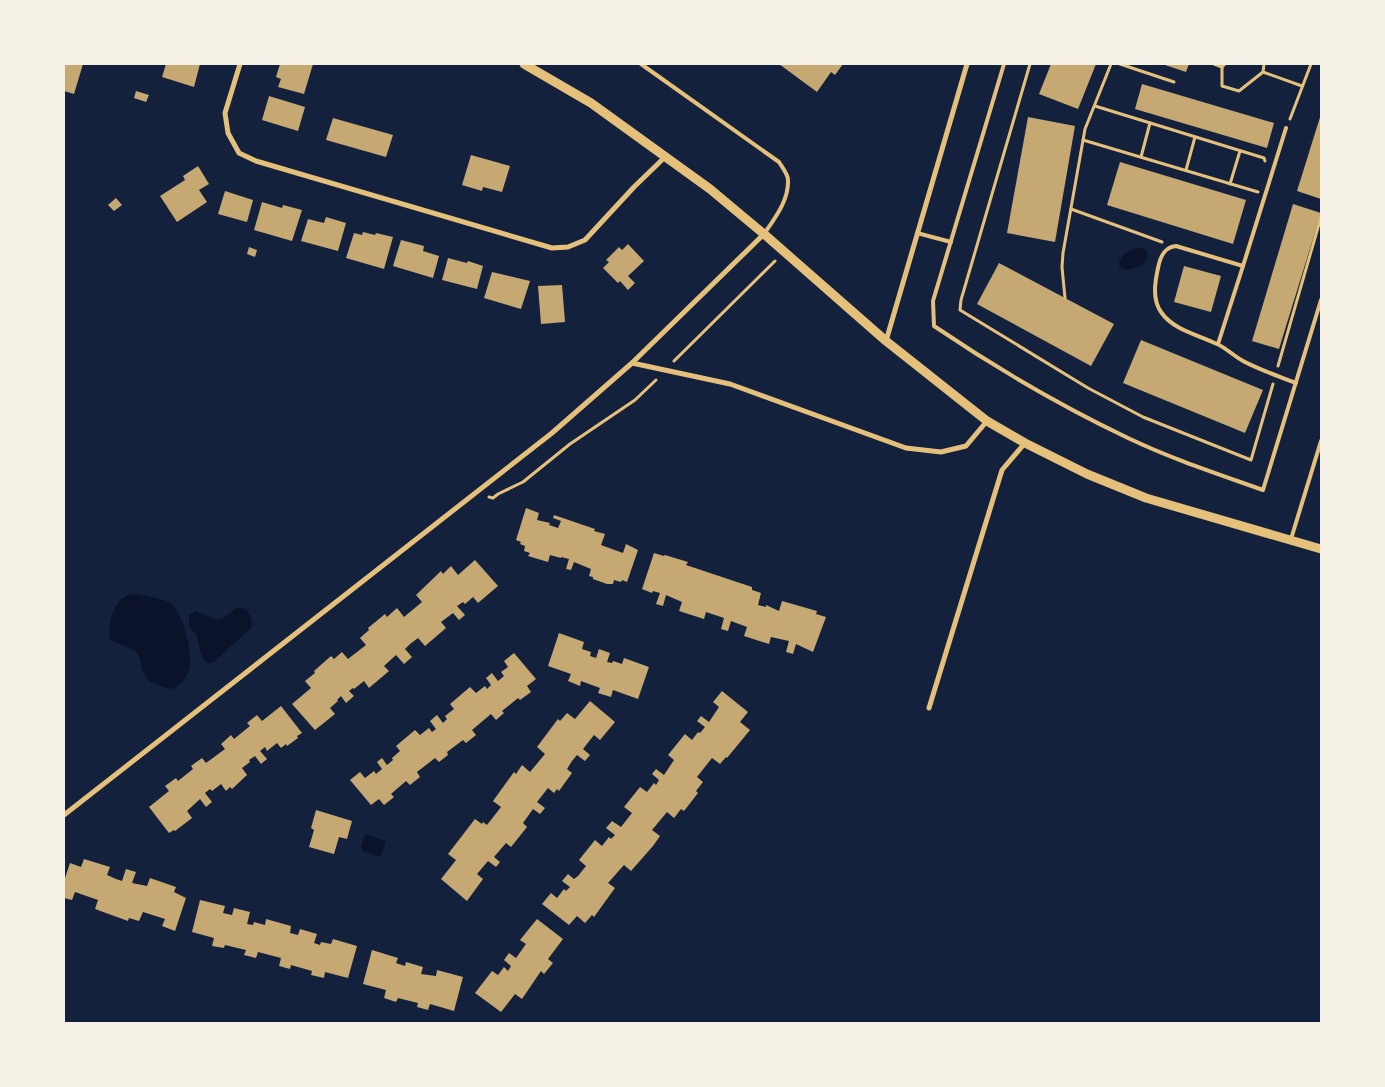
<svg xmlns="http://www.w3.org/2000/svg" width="1385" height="1087" font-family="'PT Sans Narrow',sans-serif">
<rect width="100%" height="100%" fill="#14213d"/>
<g fill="#0b132b">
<path d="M1136,248c6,0 9,0 12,6 -2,12 -13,16 -24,15l-5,-3c-1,-10 9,-15 17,-18z"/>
<path d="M138,594c8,2 28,5 34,10 11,10 22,52 17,67 -3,8 -9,13 -15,18 -12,-2 -28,-5 -32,-19 -2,-7 -1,-12 -6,-18 -6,-6 -17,-7 -25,-12 -4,-13 1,-37 15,-44 3,-2 8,-2 12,-2z"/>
<path d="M237,607l9,2 5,9 1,9 -37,34 -4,2 -6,-1 -3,-6 -6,-23c-8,-5 -7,-9 -7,-18l6,-4c22,8 22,15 42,-4z"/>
<path d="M365,834l21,7 -5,16 -18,-6 -2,-4z"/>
</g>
<g fill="#c6a872">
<path d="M64,64h19l-9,30 -10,-3z"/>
<path d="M166,64h34l-6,23 -32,-10z"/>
<path d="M280,64h33l-9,30 -26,-7 3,-8 -5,-2z"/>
<path d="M779,64h64l-8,11 -4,-3 -14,20z"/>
<path d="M1051,64h45l-18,45 -39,-15z"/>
<path d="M1162,64h27l-3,8z"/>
<path d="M1142,84l132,39 -7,25 -132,-39z"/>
<path d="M136,91l13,4 -3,7 -12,-4z"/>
<path d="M269,96l36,11 -7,24 -36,-11z"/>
<path d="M1321,114v85l-24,-8z"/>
<path d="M1028,117l47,9 -20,116 -48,-9z"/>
<path d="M333,118l60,17 -7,22 -60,-17z"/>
<path d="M471,155l39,11 -8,26 -19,-5 -1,4 -20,-6z"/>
<path d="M1120,162l126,38 -13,44 -126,-39z"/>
<path d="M198,166l11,18 -10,6 8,12 -30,20 -17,-26 25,-16 -2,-4z"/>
<path d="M225,191l28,9 -6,22 -29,-8z"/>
<path d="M116,198l6,7 -8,6 -6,-6z"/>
<path d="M262,202l20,6 1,-3 19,5 -10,31 -38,-11z"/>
<path d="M1293,204l28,9 -42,136 -27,-8z"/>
<path d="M326,217l20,6 -8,28 -37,-10 7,-22 16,4z"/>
<path d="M363,232l12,3 1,-2 17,4 -9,32 -38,-11 8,-25 8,2z"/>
<path d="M401,240l23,6 -1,5 16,5 -6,22 -40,-12z"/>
<path d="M628,244l16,17 -16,15 7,7 -7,7 -8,-9 -2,2 -15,-15 6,-6 -3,-2 13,-13 3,3z"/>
<path d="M249,247l8,3 -2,7 -8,-3z"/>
<path d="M448,258l19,5 1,-2 15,5 -6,23 -35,-9z"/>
<path d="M999,263l115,61 -23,42 -114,-62z"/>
<path d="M1184,266l37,10 -10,36 -37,-10z"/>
<path d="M492,272l38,9 -9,28 -37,-11z"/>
<path d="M562,285l3,37 -24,2 -3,-38z"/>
<path d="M1141,340l122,50 -18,43 -122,-50z"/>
<path d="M526,508l13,5 -2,7 13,3 -1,2 9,3 3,-7 -8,-3 1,-3 41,14 -1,2 11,3 -4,11 22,8 3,-9 12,6 -11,32 -5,-2 -1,2 -7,-2 -1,4h-6l-14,-5v-2l-4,-1 2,-7 -17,-7 -3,8 -5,-1 3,-10 -8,-2v1l-11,-3 -2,7 -20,-6 2,-3 -6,-2 1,-5 -5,-2 1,-2 -5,-2z"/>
<path d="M654,553l10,3 1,-1 23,7 -2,3 66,22v3l9,3 -3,12 8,2v-2l13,6 3,-10 35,10 -1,3 10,3 -13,35 -17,-8 -3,10 -7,-2 3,-11 -18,-4 -2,7 -25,-8 3,-9 -16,-6 -3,10 -7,-2 3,-11 -18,-6 -2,7 -25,-8 3,-9 -16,-7 -3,11 -7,-2 4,-11 -7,-2 -1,2 -10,-4z"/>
<path d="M475,560l23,26 -20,17 -5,-6 -8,7 -2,-2 -6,4 8,9 -6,5 -6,-7 -12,9 5,6 -21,18 -7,-8 -8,6 -5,5 7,8 -8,7 -8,-9 -12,11 5,5 -20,17 -5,-7 -10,8 -1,-1 -4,3 5,5 -8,7 -5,-7 -4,4 1,1 -8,7 5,6 -20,16 -23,-26 19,-16 -6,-7 10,-8 -1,-2 17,-15 3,3 8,-7 6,7 18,-14 -6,-7 9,-8 -1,-2 17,-14 2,3 10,-9 7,9 18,-15 -6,-7 25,-24 2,3 8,-8 7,9z"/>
<path d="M559,633l25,9 -2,7 9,3 -1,4 6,2 3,-9 11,4 -3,9 5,1 1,-2 9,3 2,-6 25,9 -11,32 -25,-9 -2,7 -13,-4 2,-5 -19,-7 -1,5 -12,-5 3,-7 -23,-8z"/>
<path d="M514,653l22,26 -9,7 4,6 -11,8 -2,-2 -16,13 2,2 -8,7 -5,-6 -19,16 4,5 -10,8 -3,-3 -16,12 1,3 -9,7 -4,-4 -18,14 3,5 -10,8 -4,-4 -15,13 3,3 -10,8 -5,-6 -8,6 -21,-25 10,-8 5,6 9,-7 2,3 6,-5 -5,-7 5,-4 5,7 6,-5 -1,-2 8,-7 -4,-5 19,-16 5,5 9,-7 3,4 4,-3 -6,-8 7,-6 6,8 4,-4 -2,-3 9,-7 -4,-5 20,-17 6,6 9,-7 2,3 4,-4 -5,-7 6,-5 6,8 6,-5 -3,-4 7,-5 -4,-6z"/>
<path d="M722,691l26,21 -8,10 10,8 -23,28 -1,-1 -6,7 -8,-6 -15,19 6,5 -7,9 2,2 -14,18 -3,-2 -7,9 -7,-6 -15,18 8,6 -7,10 -22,25 -7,-6 -16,18 7,5 -21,29 -2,-2 -7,8 -8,-7 -8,9 -27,-21 9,-11 6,5 7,-9 2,2 4,-4 -8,-6 6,-7 6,5 4,-3 8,-10 -7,-6 16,-20 7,6 7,-9 2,2 4,-4 -9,-7 6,-7 9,6 11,-14 -8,-6 16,-20 7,5 7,-9 2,2 3,-5 -7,-6 4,-5 8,6 10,-15 -6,-5 17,-21 7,6 6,-8 2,1 5,-6 -8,-6 4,-5 8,6 10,-15 -6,-5z"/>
<path d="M590,701l25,21 -15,18 -6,-5 -11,14 7,6 -5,6 -8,-6 -5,6 -5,8 5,4 -13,18 -2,-2 -3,4 -6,-5 -11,14 8,6 -5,6 -7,-5 -10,14 4,4 -16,20 -5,-4 -12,14 6,5 -4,5 -8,-6 -11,13 6,5 -16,22 -26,-22 15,-19 -8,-6 27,-35 7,5 1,-2 4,3 14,-18 -8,-6 21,-29 2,2 6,-9 8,7 15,-18 -8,-7 21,-28 2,2 7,-8 8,6z"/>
<path d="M281,706l21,27 -5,3 1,2 -11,8 -1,-2 -5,4 -4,-5 -10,8 -2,-4 -5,4 7,8 -6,5 -6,-8 -6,4 1,2 -8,6 5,7 -15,14 -2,-2 -4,4 -5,-7 -9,7 -2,-2 -5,4 7,9 -6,5 -6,-8 -13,12 5,7 -17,13 -1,-1 -5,3 -20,-26 20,-16 -4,-5 11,-8 2,3 15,-12 -2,-3 11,-8 4,5 19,-14 -4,-5 10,-9 3,4 16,-13 -3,-3 10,-8 5,6z"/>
<path d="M316,810l36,11 -5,18 -8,-2 -5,17 -25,-7 5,-17 -3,-2z"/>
<path d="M84,859l26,8 -3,8 9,4 6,2 4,-12 10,3 -4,11 15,3 3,-8 26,9 -2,5 12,6 -11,33 -13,-5 3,-7 -22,-7 -4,9 -10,-3 -1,3 -33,-12 3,-9 -23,-8 -3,8 -8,-2v-17l6,-18 11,4z"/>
<path d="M200,900l25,6 -2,7 9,2 2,-7 16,4 -3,12 6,1 1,-3 11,3 1,-6 25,7 -1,7 8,2 2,-6 17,5 -3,9 6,2 1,-3 10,2 2,-5 24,7 -9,32 -23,-6 -1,6 -13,-3 1,-4 -21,-6 -1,4 -11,-3 2,-8 -23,-6 -2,6 -12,-3 2,-5 -21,-5 -1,3 -12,-2 2,-8 -22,-6z"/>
<path d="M537,919l26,20 -15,20 5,4 -9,11 -3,-3 -19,28 -7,-5 -14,18 -26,-19 17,-22 6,4 6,-8 4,4 3,-5 -7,-6 5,-7 7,5 10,-14 -6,-4z"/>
<path d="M372,950l26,8 -2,5 9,3 1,-4 17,5 -2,7 15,2 1,-6 26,7 -9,34 -24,-7 -2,6 -11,-3 1,-4 -20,-5 -2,4 -12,-4 2,-8 -23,-6z"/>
</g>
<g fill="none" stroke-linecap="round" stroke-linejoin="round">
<g stroke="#e5c07b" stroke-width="3">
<path d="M1030,64l-69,236 -1,10 128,78 55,29 108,43 22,-76"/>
<path d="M1120,64l54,18"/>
<path d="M1214,64l8,3 3,-3"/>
<path d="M1264,64l-1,8 39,14"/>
<path d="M1222,67v19l17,5 24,-19"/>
<path d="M1095,106l169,52 1,3"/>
<path d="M1290,119l21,-55"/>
<path d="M1083,140l175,52"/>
<path d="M1141,157l9,-34"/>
<path d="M1186,170l9,-33"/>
<path d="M1230,184l10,-33"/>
<path d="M1071,209l91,33"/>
<path d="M1065,298l-3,-31 1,-14 22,-124 26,-65"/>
<path d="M674,361l101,-100"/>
<path d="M1278,366l43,-149"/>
<path d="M489,497l4,1 5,-4 25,-12 47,-38 65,-44 21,-20"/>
</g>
<g stroke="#e5c07b" stroke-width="4">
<path d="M641,64l138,98c3,5 9,12 9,18 1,20 -13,38 -24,54"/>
<path d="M1004,64l-71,237 1,25c62,42 127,80 194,112 44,21 90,36 135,52l58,-190"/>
<path d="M917,233l34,9"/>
<path d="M1243,266l43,-138"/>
<path d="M1218,344l25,-78 -67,-20c-12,1 -16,11 -18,22 -3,14 -6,31 3,44 12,18 38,23 56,32 9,4 17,12 26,17 17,9 35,15 53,22"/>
<path d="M1291,539l30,-98"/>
</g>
<g stroke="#e5c07b" stroke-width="5">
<path d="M240,64l-15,49 3,20 11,20 17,8 296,87 16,-1 17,-7 49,-53 32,-31"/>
<path d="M886,341l81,-277"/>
<path d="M632,363l98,21 176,64 35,4 25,-6 21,-25"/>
<path d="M929,708l73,-238 23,-27"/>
<path d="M64,815l488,-382 80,-70 132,-129"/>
</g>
<path stroke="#e5c07b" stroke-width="9" d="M524,64l67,39 119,86 54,45 122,107 101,80 38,22 62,31 59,24 175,51"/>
</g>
<rect width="1385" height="1087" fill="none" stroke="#f6f1e7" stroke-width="130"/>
</svg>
